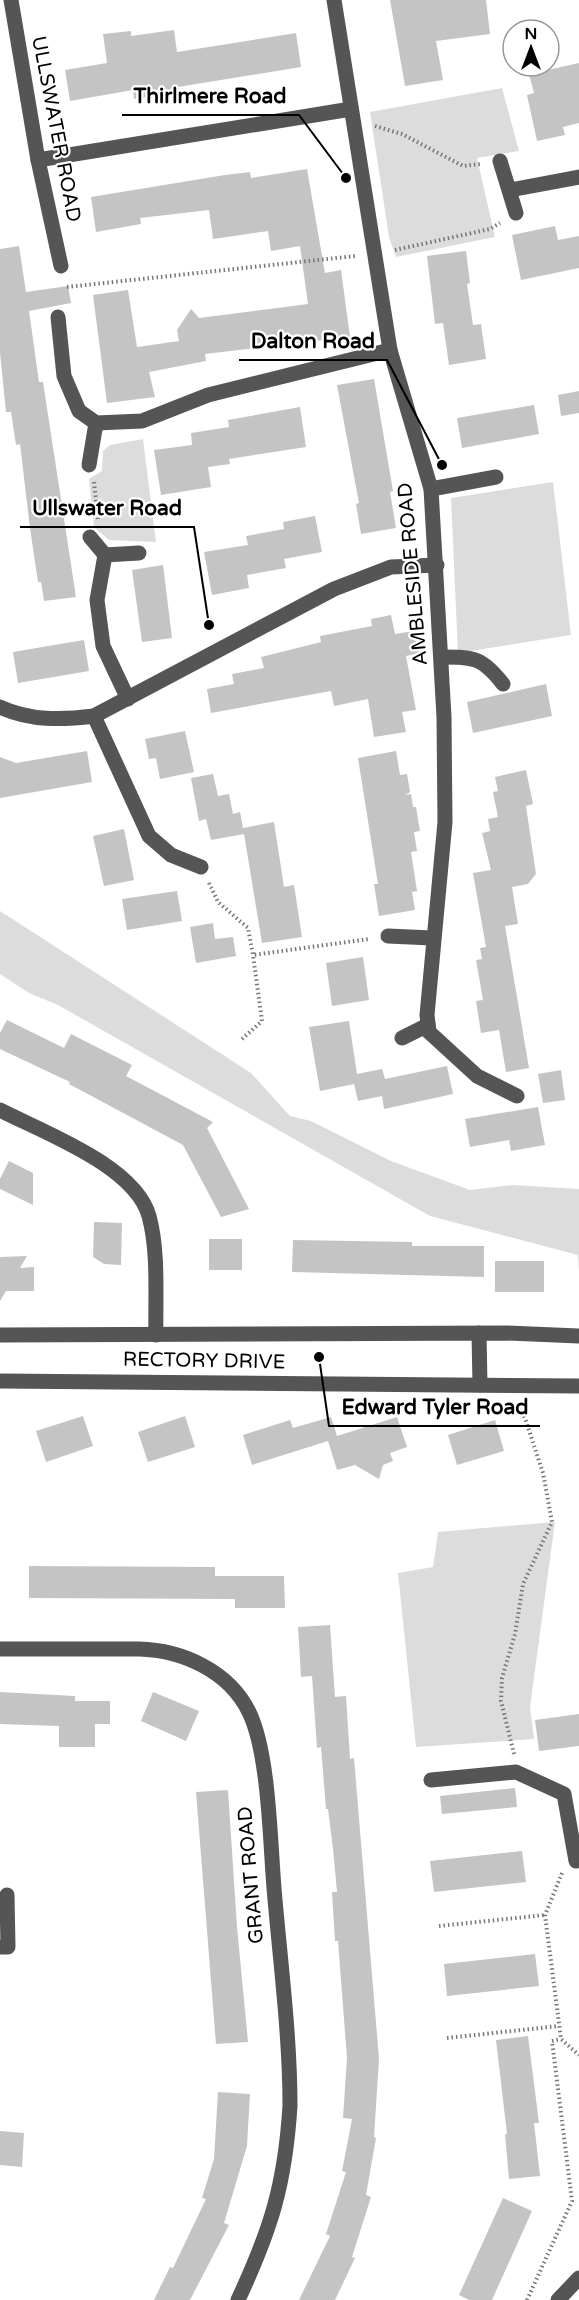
<svg xmlns="http://www.w3.org/2000/svg" width="579" height="2300" font-family="'Varela Round',sans-serif">
<rect width="100%" height="100%" fill="#fff"/>
<g fill="#dcdcdc">
<path d="M502,88l17,63 -42,7 18,79 -99,20 -7,-20 -19,-125z"/>
<path d="M143,439l13,103 -47,-2 -15,-13 -5,-48 13,-8 1,-20 7,-6z"/>
<path d="M553,482l18,153 -113,18 -7,-155z"/>
<path d="M0,911l251,162 39,43 21,5 80,40 79,29 43,-5 66,4v83l-1,-17 -148,-39 -372,-211 -29,-12 -29,-19z"/>
<path d="M555,1522l-25,185 4,32 -118,8 -18,-174 35,-6 5,-35z"/>
</g>
<g fill="#c4c4c4">
<path d="M390,0h96l4,34 -54,7 7,39 -38,6z"/>
<path d="M174,30l3,22 119,-19 5,34 -123,20 1,5 -45,7 -1,-9 -63,11 -5,-31 42,-7 -4,-29 28,-3v5z"/>
<path d="M579,63v60l-16,4 2,8 -28,6 -10,-46 7,-2 -5,-19z"/>
<path d="M307,169l18,104 16,-3 9,67 -145,17 1,7 -57,11 6,25 -48,6 -14,-108 35,-5 9,57 42,-6 -2,-11 14,-21 8,9 109,-14 -8,-58 -29,5 -3,-20 -55,8 -4,-29 -69,8 1,6 -45,8 -5,-35 134,-22 25,-3 1,6z"/>
<path d="M555,226l3,14 21,-4v32l-58,12 -9,-45z"/>
<path d="M19,246l7,46 42,-6 3,17 -42,8 10,71h4l33,215 -32,4 -3,-19h-3l-8,-54 -10,-84 -4,1 -5,-33h-5l-6,-59v-104z"/>
<path d="M466,251l4,32 -3,1 6,41 8,-1 5,35 -37,6 -6,-42 -8,1 -8,-68z"/>
<path d="M374,379l19,112 -3,1 6,36 -35,6 -5,-30 3,-1 -22,-118z"/>
<path d="M579,391v22l-18,3 -3,-21z"/>
<path d="M534,405l5,29 -77,14 -5,-30z"/>
<path d="M300,407l6,40 -77,12 1,5 -22,3 3,20 -50,8 -7,-45 38,-5 -1,-12 38,-6 -1,-7z"/>
<path d="M315,516l7,36 -38,7 2,9 -39,7 2,13 -37,7 -8,-43 44,-7 -2,-9 38,-7 -1,-7z"/>
<path d="M163,565l9,73 -30,4 -10,-72z"/>
<path d="M391,615l4,19 19,-3 5,22 -13,3 10,54 -14,2 4,20 -32,5 -6,-38 -34,7 -3,-15 -120,22 -4,-24 27,-5 -2,-10 32,-6 -3,-11 60,-15 -1,-6 52,-10 -1,-7z"/>
<path d="M84,640l5,31 -71,12 -5,-31z"/>
<path d="M546,684l6,32 -79,17 -6,-31z"/>
<path d="M185,731l9,41 -34,7 -4,-21 -7,1 -4,-20z"/>
<path d="M87,751l5,31 -92,16v-41l16,6z"/>
<path d="M396,751l4,24 7,-1 3,18 -5,3 6,-1 2,13h3l4,24 -6,1 3,19 -6,1 6,39 -5,1 3,18 -36,6 -5,-32h4l-20,-126z"/>
<path d="M526,770l7,34 -7,2 10,68 -8,10 -16,3 6,37 -13,2 24,142 -23,4 -7,-42 -18,3 -5,-32 7,-1 -7,-40 6,-1 -2,-11 6,-1 -13,-74 18,-3 -9,-37 8,-2 -2,-12 10,-2 -5,-25 5,-1 -3,-14z"/>
<path d="M213,774l5,22 11,-2 4,20 7,-2 3,16 31,-6 10,65 10,-2 8,52 -40,6 -18,-109 -33,6 -5,-21 -7,2 -8,-43z"/>
<path d="M124,829l10,51 -30,6 -11,-50z"/>
<path d="M177,891l5,30 -55,9 -5,-31z"/>
<path d="M213,923l2,16 18,-2 3,19 -40,7 -6,-36z"/>
<path d="M363,957l6,43 -37,6 -6,-43z"/>
<path d="M7,1020l57,28 7,-14 61,31 -6,11 87,46 -6,6 42,81 -28,8 -38,-72 -114,-61 1,-2 -70,-33v-16z"/>
<path d="M349,1021l8,53 25,-5 3,10 62,-13 6,28 -69,15 -2,-13 -24,5 -4,-17 -34,7 -11,-64z"/>
<path d="M561,1070l4,30 -22,3 -5,-29z"/>
<path d="M538,1107l7,38 -34,6 -2,-11 -39,7 -5,-28z"/>
<path d="M9,1161l24,12v32l-33,-16v-10z"/>
<path d="M94,1222l28,1 -1,42 -17,-1 -11,-7z"/>
<rect x="209" y="1239" width="33" height="31"/>
<path d="M293,1240l119,2v4h72v31l-192,-5z"/>
<path d="M27,1256l-7,12 14,-1v24h-28l-6,10v-44z"/>
<rect x="495" y="1261" width="49" height="31"/>
<path d="M83,1416l10,30 -47,16 -10,-31z"/>
<path d="M185,1416l10,31 -47,15 -10,-30z"/>
<path d="M331,1417l6,19 60,-19 10,30 -17,6 3,8 -10,4 -4,14 -24,-14 -18,5 -9,-29 -76,24 -9,-30 47,-15 3,8z"/>
<path d="M495,1420l9,31 -47,14 -9,-30z"/>
<path d="M29,1566l186,1v9h69l1,32h-50v-9l-206,-1z"/>
<path d="M330,1625l5,72 11,-1 4,63 4,-1 25,301 -5,78 2,1 -10,57 5,2 -19,60 3,1 -20,42h-36l31,-64 -4,-2 20,-62 -4,-1 10,-52 -9,-1 4,-60 -9,-117h-3l-3,-49h5l-4,-43 -5,-40h-2l-5,-62 -4,1 -5,-72 -11,1 -3,-50z"/>
<path d="M0,1692l75,4v5h35v23h-15v23h-36v-21l-59,-2z"/>
<path d="M153,1692l46,19 -13,30 -45,-20z"/>
<path d="M579,1714v32l-40,5 -4,-31z"/>
<path d="M515,1788l2,19 -75,7 -2,-18z"/>
<path d="M228,1790l9,137 11,115 -32,2 -20,-252z"/>
<path d="M522,1851l4,31 -92,10 -4,-31z"/>
<path d="M535,1954l4,32 -92,10 -3,-32z"/>
<path d="M528,2036l11,87h-5l6,53 -31,3 -4,-45h2l-11,-94z"/>
<path d="M218,2092l32,2 -3,52 -23,77 5,2 -39,75h-36l16,-33 3,1 33,-69 -4,-1 12,-39z"/>
<path d="M0,2131l24,2 -2,34 -22,-2z"/>
<path d="M503,2198l29,13 -40,89h-23l-10,-5z"/>
</g>
<g fill="none" stroke-linecap="round" stroke-linejoin="round">
<g stroke="#777" stroke-width="4" stroke-dasharray="1.5 3" stroke-linecap="butt">
<path d="M375,126l27,8 61,32 18,-2"/>
<path d="M395,250l95,-21 10,-6"/>
<path d="M67,287l288,-31"/>
<path d="M94,482l4,37"/>
<path d="M209,883l9,19 30,26 5,27 116,-16"/>
<path d="M242,1039l20,-18 -9,-66"/>
<path d="M514,1754l-13,-53 1,-23 13,-44 8,-50 29,-62 -9,-49 -18,-55 -8,-12"/>
<path d="M562,1873l-17,42 16,124 18,16"/>
<path d="M439,1926l106,-11"/>
<path d="M447,2038l112,-12"/>
<path d="M527,2300l45,-99 -20,-160 9,-2"/>
</g>
<g stroke="#555" stroke-width="15">
<path d="M11,0l27,160 23,106"/>
<path d="M334,0l56,350 41,139 13,228 1,105 -18,193 2,17 48,44 40,20"/>
<path d="M38,160l313,-51"/>
<path d="M500,161l16,52"/>
<path d="M510,190l69,-13"/>
<path d="M58,317l6,59 15,35 17,12 46,-2 66,-26 182,-45"/>
<path d="M89,465l7,-42"/>
<path d="M431,489l65,-12"/>
<path d="M90,537l15,18 34,-2"/>
<path d="M105,555l-8,45 6,46 25,53"/>
<path d="M441,657c33,0 41,0 62,27"/>
<path d="M0,707c30,14 62,13 94,9l240,-127 57,-22 46,-2"/>
<path d="M94,716l55,120 22,19 30,12"/>
<path d="M388,936l44,2"/>
<path d="M402,1038l26,-13"/>
<path d="M0,1110c45,23 135,56 149,106 10,37 6,81 7,119"/>
<path d="M479,1333l1,52"/>
<path d="M0,1335l507,-2 72,3"/>
<path d="M0,1381l579,5"/>
<path d="M0,1649h139c43,1 90,22 110,63 20,41 21,128 25,176 6,72 16,146 16,218 -5,79 -19,123 -52,194"/>
<path d="M431,1780l85,-8 48,22 12,67"/>
<path d="M0,1947h8l-1,-52"/>
<path d="M558,2300l21,-22"/>
</g>
</g>
<g text-anchor="middle" dominant-baseline="central" stroke-width="4.5" stroke-linejoin="round" paint-order="stroke">
<g font-size="20" fill="#000" stroke="#fff">
<text transform="translate(56 129) rotate(79)">ULLSWATER ROAD</text>
<text transform="translate(413 574) rotate(-95)">AMBLESIDE ROAD</text>
<text transform="translate(204 1361) rotate(1)">RECTORY DRIVE</text>
<text transform="translate(251 1875) rotate(-95)">GRANT ROAD</text>
</g>
</g>
<path fill="none" stroke="#000" stroke-width="2" d="M346 178L299 115H122M442 465L387 360H239M209 625L194 527H20M319 1357L329 1426H540"/>
<g fill="#000" stroke="#fff" stroke-width="2">
<circle cx="346" cy="178" r="6"/>
<circle cx="442" cy="465" r="6"/>
<circle cx="209" cy="625" r="6"/>
<circle cx="319" cy="1357" r="6"/>
</g>
<g font-size="21" text-anchor="middle" font-weight="bold" fill="#000" stroke="#fff" stroke-width="4.5" stroke-linejoin="round" paint-order="stroke">
<text x="210" y="103">Thirlmere Road</text>
<text x="313" y="348">Dalton Road</text>
<text x="107" y="515">Ullswater Road</text>
<text x="435" y="1414">Edward Tyler Road</text>
</g>
<g transform="translate(531 48)"><circle r="28" fill="#ffffff" stroke="#999999" stroke-width="1.5"/>
<path d="M0-4.5L10 22L0 15L-10 22Z" fill="#000000"/>
<text y="-9" font-size="16" font-weight="bold" text-anchor="middle" fill="#000000">N</text>
</g>
</svg>
